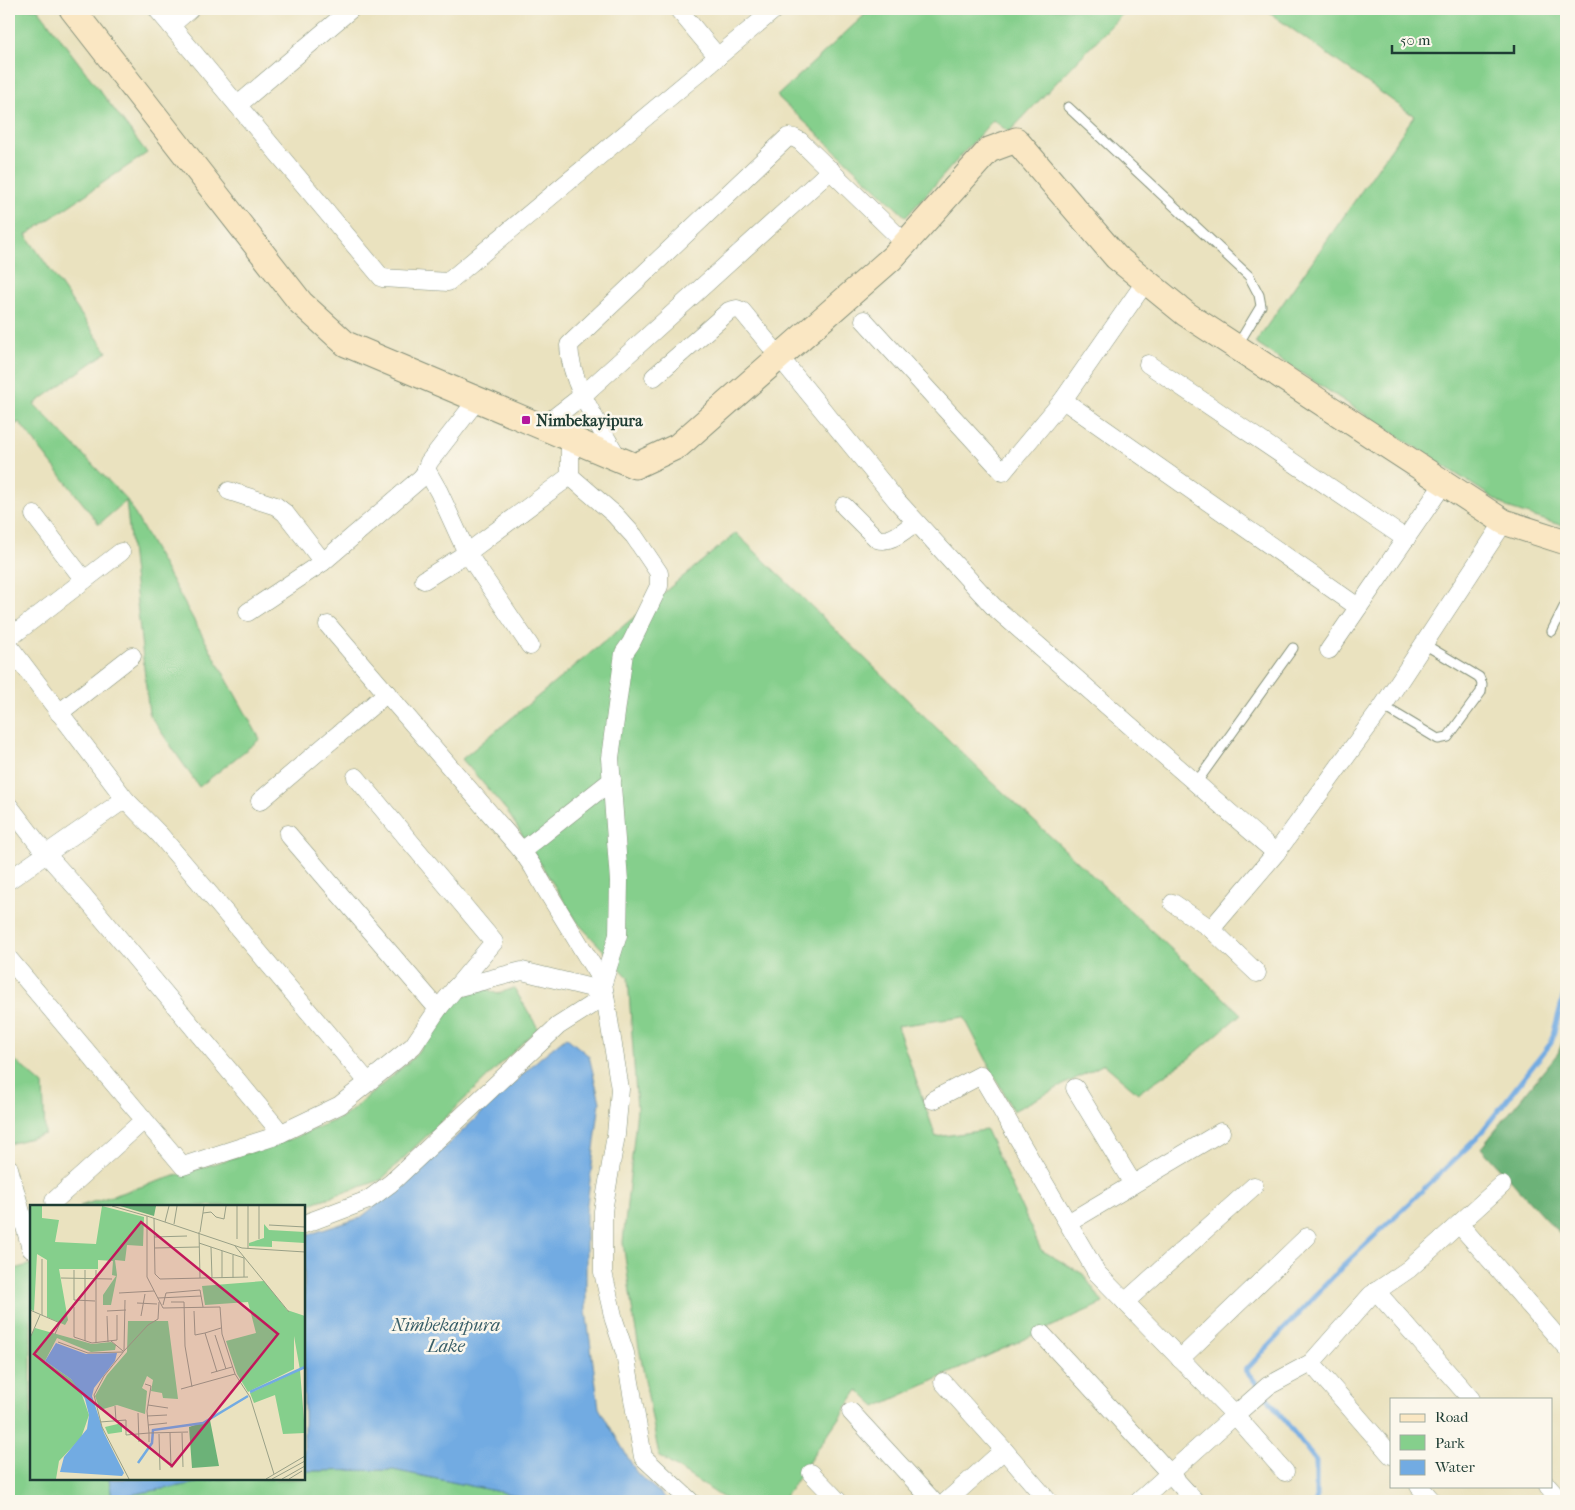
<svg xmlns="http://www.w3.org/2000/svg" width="1575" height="1510" font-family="'IM FELL French Canon',serif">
<rect width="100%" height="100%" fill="#fbf7ec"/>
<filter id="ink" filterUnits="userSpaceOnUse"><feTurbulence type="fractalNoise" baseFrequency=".02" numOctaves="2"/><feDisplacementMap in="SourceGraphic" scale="10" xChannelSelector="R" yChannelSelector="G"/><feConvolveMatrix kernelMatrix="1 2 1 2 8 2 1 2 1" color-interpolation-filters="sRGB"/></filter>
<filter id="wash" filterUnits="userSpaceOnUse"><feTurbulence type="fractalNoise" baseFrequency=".0096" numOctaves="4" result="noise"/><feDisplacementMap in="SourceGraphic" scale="20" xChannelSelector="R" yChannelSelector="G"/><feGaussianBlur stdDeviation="1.12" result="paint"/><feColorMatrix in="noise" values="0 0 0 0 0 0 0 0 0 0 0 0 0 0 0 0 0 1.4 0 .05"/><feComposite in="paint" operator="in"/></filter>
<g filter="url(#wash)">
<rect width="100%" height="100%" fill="#eae2bf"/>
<g fill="#85cf8c" stroke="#528660">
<path d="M9,9h29l109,144 -121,82 81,117 -73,52 93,96 133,239 -61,48 -50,-73 -23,-213 -27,23 -80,-102 -10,8z"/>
<path d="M871,9h256l-118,123 -16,-12 -87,97 -129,-121z"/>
<path d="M1264,9h302v518l-56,-18 -255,-166 159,-227z"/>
<path d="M736,533l254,247 251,234 -54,46 -49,33 -34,-29 -91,47 -49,-94 -67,9 39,111 50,-7 55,120 42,24 20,29 -227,104 -18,-17 -76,111h-54l-69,-45 -26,-141 -10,-73 14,-133 -9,-132 -50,-54 -71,-112 -45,-52z"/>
<path d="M514,988l24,40 -157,152 -78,26h-223l206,-65 59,-25 67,-57 49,-63 26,-7 10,5z"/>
<path d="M9,1055l34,30 2,49 -36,10z"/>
<path d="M31,1264v215h78l3,19 106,-19h86v-8l89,-1 122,25 15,6h-521v-230z"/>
</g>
<path fill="#6cb278" stroke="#467856" d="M1566,1032v209l-85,-93 77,-95z"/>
<g fill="#72abe2" stroke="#48748b">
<path d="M566,1037l23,19 11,46 -14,110v98l13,98 38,65 32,28h-139l-15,-6 -122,-25 -89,1v-235l56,-18 62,-49 118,-111z"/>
<path d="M109,1479h109l-106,19z"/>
</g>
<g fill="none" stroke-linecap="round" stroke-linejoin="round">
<path stroke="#72abe2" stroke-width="5" d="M1316,1501v-40l-70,-91 96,-103 134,-128 75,-96 15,-56"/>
</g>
</g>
<g filter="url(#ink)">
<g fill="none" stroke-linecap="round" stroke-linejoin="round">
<defs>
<g id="service">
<path d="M1068,107l181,169 10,19 2,11 -24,40"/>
<path d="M1552,631l14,-28"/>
<path d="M1383,706l55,33 10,-2 33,-45 1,-8 -3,-7 -55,-33"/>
<path d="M1196,783l97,-135"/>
</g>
<g id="minor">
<path d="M157,9l225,269 66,4 327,-273"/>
<path d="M678,9l40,48"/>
<path d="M171,25l19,-16"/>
<path d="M238,105l113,-96"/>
<path d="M864,320l139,152 60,-72 295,207"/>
<path d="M1148,364l258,175"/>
<path d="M654,377l75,-66 8,-2 5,2 155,190 96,105 283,247"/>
<path d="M1063,400l83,-119"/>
<path d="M542,427l40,-31 249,-226"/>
<path d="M570,438v38l44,38 20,22 25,37v13l-28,57 -7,10 -14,105 9,123 -1,54 -15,48 17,106 -4,46 -13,76v61l11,48 11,33 18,104 47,44"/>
<path d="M618,458c-19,-33 -48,-74 -49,-113l219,-208 6,1 6,3 105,102"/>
<path d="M426,469l13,23 28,61 63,93"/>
<path d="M229,491l47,15 9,7 38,49"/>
<path d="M844,506l33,33c14,5 28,-10 39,-17"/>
<path d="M34,515l50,65"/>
<path d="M424,580l43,-27 103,-77"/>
<path d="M248,612l75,-50 98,-84 4,-5 4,-11 48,-62"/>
<path d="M328,625l194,226 11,16 12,21 58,95"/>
<path d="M9,638l112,-86"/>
<path d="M9,646l116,153 35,36 208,247"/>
<path d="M1329,650l115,-167"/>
<path d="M59,713l73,-57"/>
<path d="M260,801l127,-108"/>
<path d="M9,806l37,48 36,40 199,239"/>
<path d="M288,834l150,175"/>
<path d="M522,851l90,-71"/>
<path d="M9,880l116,-81"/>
<path d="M1173,903l38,26 46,44"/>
<path d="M1211,929l65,-76 107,-147 121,-184"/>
<path d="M9,959l174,207 90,-29 67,-32 73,-59 25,-37 56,-67 -138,-165"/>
<path d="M455,988l67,-17 82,20"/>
<path d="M1075,1088l58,96"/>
<path d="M933,1100l48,-25 116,198 138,142 -96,86"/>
<path d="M9,1168l22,81"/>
<path d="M54,1201l90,-81"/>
<path d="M1068,1223l153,-91"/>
<path d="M304,1224l64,-24 23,-17 167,-157 47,-30"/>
<path d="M1459,1224l107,123"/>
<path d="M1376,1291l95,108"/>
<path d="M1125,1302l129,-116"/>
<path d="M1042,1334l153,167"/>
<path d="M1180,1359l127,-122"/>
<path d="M1311,1363l80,92"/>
<path d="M943,1382l61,68"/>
<path d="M851,1412l82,89"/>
<path d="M1285,1472l-50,-57 33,-29 43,-23 60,-68 38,-26 93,-84"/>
<path d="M811,1473l27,28"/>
<path d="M1419,1486l13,15"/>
<path d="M1548,1486l13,15"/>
<path d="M947,1501l57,-51 44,51"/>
</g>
<path id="secondary" d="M72,9l229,294 45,41 289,122 43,-20 214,-188 97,-108 27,-10 100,117 70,57 318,208 62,20"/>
</defs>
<use href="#service" stroke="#84907a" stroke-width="11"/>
<use href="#minor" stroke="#84907a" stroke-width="19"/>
<use href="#secondary" stroke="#84907a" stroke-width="27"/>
<use href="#service" stroke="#fff" stroke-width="9"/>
<use href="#minor" stroke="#fff" stroke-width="18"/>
<use href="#secondary" stroke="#fae7c3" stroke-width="25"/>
</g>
</g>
<rect fill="#b5179e" stroke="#fbf7ec" stroke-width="2" x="521" y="415" width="10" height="10" rx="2.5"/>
<g text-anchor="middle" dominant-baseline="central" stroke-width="5" stroke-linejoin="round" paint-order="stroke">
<g font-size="16" font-weight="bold" fill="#1f3d34" stroke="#fbf7ec" text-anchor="start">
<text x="536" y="420">Nimbekayipura</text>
</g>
<g font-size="18" font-style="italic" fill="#385e68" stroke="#fbf7ec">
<text x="446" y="1325">Nimbekaipura<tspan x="446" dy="21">Lake</tspan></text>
</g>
</g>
<g transform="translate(30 1205)">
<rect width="275" height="275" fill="#eae2bf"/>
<path d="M0,1h12v12l17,2 -4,22 41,2 6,-38 42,11 -1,29 -16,-1 -2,16 -10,-1 2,15 -6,30h-8v-10l13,-19 -4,-1 1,-14 -15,-1v9h-39l9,51 -3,5 -18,-8v-57l-10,-6 -3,57 -4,-2zM234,19l5,6 36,2v11l-33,-2v6l-23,-1v-3l15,-5zM234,76l23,29 18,6v52l-5,2 5,63 -22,1 -8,-39 -21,8 -4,-10 50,-23 -6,-34v33l-46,23 -11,-18 -11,-33 30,-8 -8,-31 -43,3 -3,-19zM98,116h40l10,78 -15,-1 -1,-5 -11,-2 2,-11 -6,-4 -5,12 5,3 -2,23 -28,-9 -17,5 -5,-14 12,-21 20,-23zM5,123l57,16 19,-2 5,3 -1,5 -24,2 -34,-14 -12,23 26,18 9,10 9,26 -8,23 -22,23 -3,18h-26v-142zM92,218v9l-14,2 -3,-7z" fill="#85cf8c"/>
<path d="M90,1h36l-2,10zM180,215l9,46 -27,2 -3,-41z" fill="#6cb278"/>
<path d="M26,138l30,11 31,-1 -2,8 -21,27 -2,8 12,37 20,40 -2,3 -62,-4 4,-15 23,-28 2,-14 -4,-16 -14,-20 -26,-18z" fill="#72abe2"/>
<path fill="none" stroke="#72abe2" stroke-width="2.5" d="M220,187l55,-25M108,258l14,-20 1,-13 50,-7 45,-27"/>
<path fill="none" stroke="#99a087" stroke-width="1" d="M82,1l35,10v61l16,31 57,-1 2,27 13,40 15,23 24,77M218,1v43M229,1v33M173,8l8,-1 5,5M117,11l95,32 63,4M186,12l8,2 2,-13M124,13l1,56 5,5 88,-2M135,17l4,-16M144,19l3,-18M239,20l36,2M169,27l1,46M170,27l4,-26M124,32l33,-1M207,34v-33M169,38l45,15v19M205,41l54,66M181,42l1,31M124,43l45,-1M192,46v27M203,50v23M44,65v30l21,1M55,65v71M66,65v73M31,73l51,1M89,88l35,-2M128,93l43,-2M141,97h13l1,44 7,41M107,98l20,1M133,100l3,-12 34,-3 3,17M44,102v30l18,6 25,-3v-25M0,105l30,13 -5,11M77,106l19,-1M164,106l1,24 10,-2 12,39M12,110v-56M77,111l1,26M111,111l4,-22M175,128l16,-5M185,130l11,34M1,131l9,-21M81,136l12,10M28,137l30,11 35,-1M94,146l1,-51M181,168l21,-6M275,172v17M151,184l54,-15M118,200l20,3M85,201l1,15M108,208l1,29M117,211l20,-1M70,217l26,-2v15l23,-2 -2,-22 4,-25 -6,-2M118,220l19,-2M140,228l1,35M152,228l1,34M129,229l1,36M119,237v-9l39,-1M99,274l-27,-52 -8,-32 10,-19 20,-25 24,-26 10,-6 1,-17M236,274l39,-23M242,274l33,-18M252,274l23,-13M259,274l13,-8"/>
<path fill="#c2185b" fill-opacity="0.15" stroke="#c2185b" stroke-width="2.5" d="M111,17l137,112 -106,132 -138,-112z"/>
<rect width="275" height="275" fill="none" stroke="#1f3d34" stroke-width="2.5"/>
</g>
<rect width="1575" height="1510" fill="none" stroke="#fbf7ec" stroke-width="30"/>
<rect x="1390" y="1398" width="162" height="90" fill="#fbf7ec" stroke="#a3ada2"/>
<rect x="1400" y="1414" width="25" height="8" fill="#fae7c3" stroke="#a3ada2"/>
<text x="1435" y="1422" font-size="15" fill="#1f3d34">Road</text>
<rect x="1400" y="1435" width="25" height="15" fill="#85cf8c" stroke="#a3ada2"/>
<text x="1435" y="1448" font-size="15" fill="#1f3d34">Park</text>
<rect x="1400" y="1460" width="25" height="15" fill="#72abe2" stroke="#a3ada2"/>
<text x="1435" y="1472" font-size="15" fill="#1f3d34">Water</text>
<path d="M1392 45v8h122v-8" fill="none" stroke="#1f3d34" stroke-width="2.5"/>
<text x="1400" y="45" font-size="15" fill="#1f3d34" stroke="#fbf7ec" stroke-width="4" paint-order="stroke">50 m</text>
</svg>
